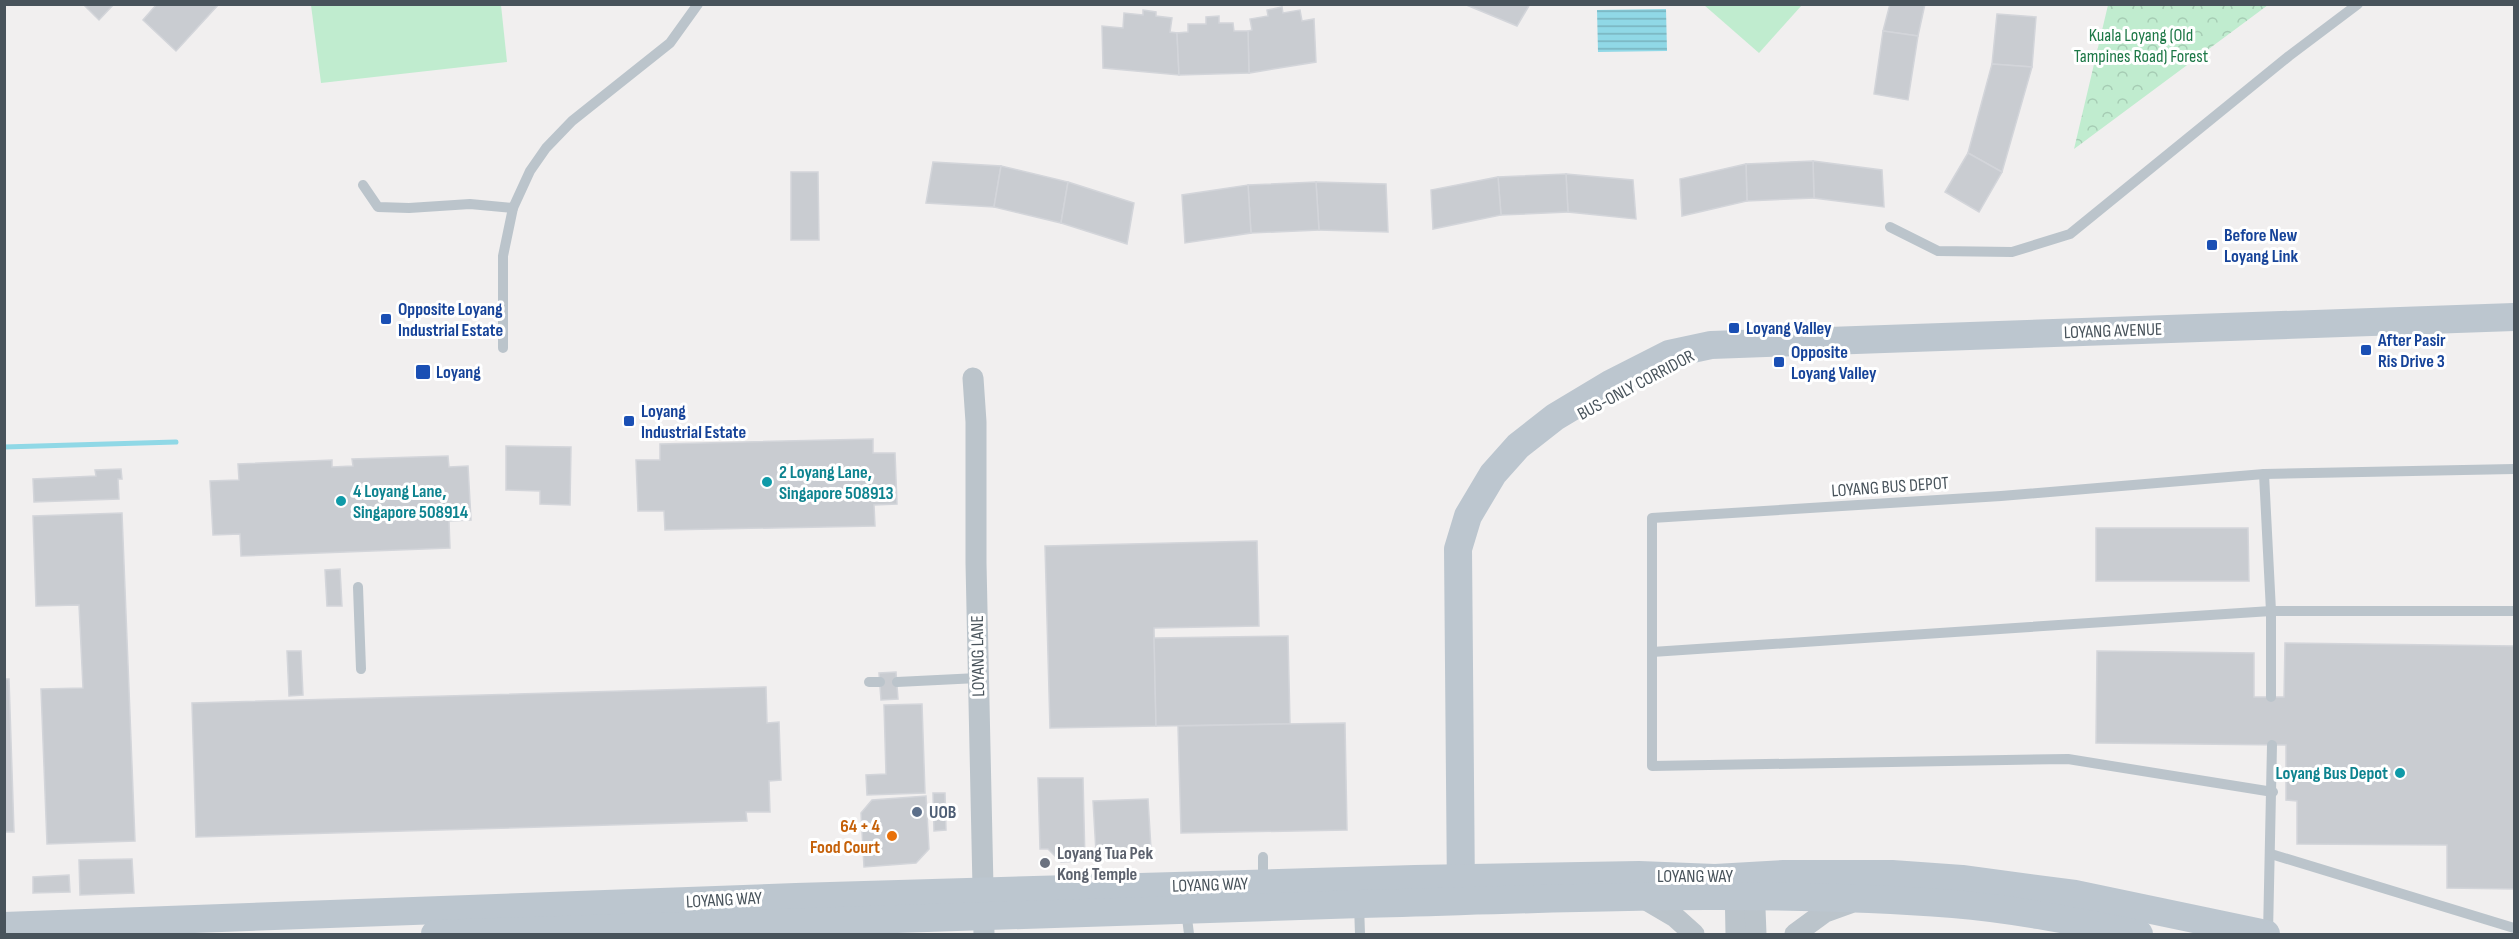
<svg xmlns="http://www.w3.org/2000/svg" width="2519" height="939" font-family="'Sofia Sans Condensed',sans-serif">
<defs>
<pattern id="forest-crowns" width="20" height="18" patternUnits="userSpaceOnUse" patternTransform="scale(1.5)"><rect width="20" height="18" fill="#c0eccf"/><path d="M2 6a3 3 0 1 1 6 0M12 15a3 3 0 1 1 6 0" fill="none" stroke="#a6ccb4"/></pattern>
<pattern id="water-rules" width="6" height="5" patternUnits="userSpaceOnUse" patternTransform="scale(1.5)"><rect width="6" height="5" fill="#90d8e6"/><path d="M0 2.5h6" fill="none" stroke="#78b2bd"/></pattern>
</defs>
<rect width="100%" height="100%" fill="#f1efef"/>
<path fill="url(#forest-crowns)" d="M2108,5v-1l160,1 -194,144z"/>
<g fill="#c0eccf">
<path d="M311,5h190l6,57 -186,21z"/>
<path d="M1704,5h98l-43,48z"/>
</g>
<path fill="url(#water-rules)" d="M1666,9l1,42 -69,1 -1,-42z"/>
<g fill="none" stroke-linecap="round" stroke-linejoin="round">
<path stroke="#90d8e6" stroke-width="5" d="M4,447l172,-5"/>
</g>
<g fill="#c9ccd1" stroke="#d3d5da" stroke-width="1.5">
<path d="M83,4h31l-15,16z"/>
<path d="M157,4h62l-43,47 -33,-31z"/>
<path d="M1464,4h66l-13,22z"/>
<path d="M1890,4h35l-7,32 -35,-5z"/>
<path d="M1282,7l1,6 17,-3 2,11 12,-2 2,43 -67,11 -1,-42 4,-1 -2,-11 18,-3 -1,-6z"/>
<path d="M1143,10l13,2v4l16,2 -2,14 7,1 2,42 -76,-7 -1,-42 21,2 1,-15 19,2z"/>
<path d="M1997,14l39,3 -4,50 -40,-3z"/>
<path d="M1219,16v7h14l1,8h14l1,42 -70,2 -2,-42 11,-1v-8h18v-7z"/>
<path d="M1883,31l35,5 -10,64 -34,-6z"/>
<path d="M1992,64l40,3 -30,105 -34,-19z"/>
<path d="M1968,153l34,19 -23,40 -34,-20z"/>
<path d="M1813,161l69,9 2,37 -70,-9z"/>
<path d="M1813,161l1,37 -67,3 -1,-37z"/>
<path d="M933,162l68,4 -7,41 -68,-4z"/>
<path d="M1746,164l1,37 -65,15 -2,-37z"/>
<path d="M1001,166l67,16 -7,41 -67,-16z"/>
<path d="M791,172h27l1,68h-28z"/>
<path d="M1566,174l67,6 3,39 -68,-7z"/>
<path d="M1566,174l2,38 -67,3 -3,-38z"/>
<path d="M1498,177l3,38 -68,14 -2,-39z"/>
<path d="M1068,182l66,21 -7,41 -66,-21z"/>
<path d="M1316,182l70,2 2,48 -69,-2z"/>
<path d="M1316,182l3,48 -68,3 -3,-48z"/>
<path d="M1248,185l3,48 -66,10 -3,-48z"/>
<path d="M873,439v14h22l2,51 -23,1 1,21 -210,4 -1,-19h-26l-2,-51h24v-16z"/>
<path d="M506,446l65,1 -1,58 -30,-1v-13l-34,-1z"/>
<path d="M448,456l1,11 19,-1 3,54 -22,1 1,27 -209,8 -1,-22 -27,1 -3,-54 29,-1 -1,-16 94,-4v7l21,-1 -1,-7z"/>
<path d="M121,469l1,10h-4l1,20 -85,3 -1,-23 63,-3 -1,-6z"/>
<path d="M122,513l13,328 -88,3 -6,-155 42,-1 -4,-83 -43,1 -3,-90z"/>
<path d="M2096,528h152l1,53h-153z"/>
<path d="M1257,541l2,85 -105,2 2,98 -106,2 -5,-182z"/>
<path d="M340,569l2,37h-15l-2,-36z"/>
<path d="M1288,636l2,88 -134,2 -2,-88z"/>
<path d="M2285,643l229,3v243l-67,-1v-43l-150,-1v-43l-11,-1v-55l-190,-2 1,-92 157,2v44h30z"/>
<path d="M287,651h14l2,44 -14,1z"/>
<path d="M896,672l2,27 -17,1 -2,-27z"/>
<path d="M4,679h5l5,153h-10z"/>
<path d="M766,687l1,36 12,-1 2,58 -12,1 1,31h-24l1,9 -551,16 -4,-134z"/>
<path d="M922,704l3,89 -58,2 -1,-20 20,-1 -2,-69z"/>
<path d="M1345,723l2,107 -166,3 -3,-107z"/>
<path d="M1038,778h45l2,83 -24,1 -13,-13h-8z"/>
<path d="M933,793h12l1,37 -12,1z"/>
<path d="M926,796l3,53 -13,14 -52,4 -3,-54 11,-13z"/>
<path d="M1148,799l3,50 -55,3 -3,-51z"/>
<path d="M132,859l2,34 -54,2 -1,-35z"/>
<path d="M69,875l1,17 -37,1v-16z"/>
</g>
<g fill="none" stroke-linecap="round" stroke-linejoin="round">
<g stroke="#bbc4cb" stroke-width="10">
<path d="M363,185l15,22 31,1 61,-4 43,4"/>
<path d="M1890,227l48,24 74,1 58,-18 219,-178 69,-52"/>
<path d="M503,348v-92l10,-48 17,-37 16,-23 26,-27 98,-78 28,-39"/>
<path d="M2264,474l7,137v86"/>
<path d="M358,587l3,82"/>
<path d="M1652,652l619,-41h243"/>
<path d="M869,682h11"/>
<path d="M897,682l81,-4"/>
<path d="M2273,792l-205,-33 -416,7v-248l349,-22 263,-22 250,-5"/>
<path d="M2271,854l243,74"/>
<path d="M1263,857v26"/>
<path d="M1359,905l1,29"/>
<path d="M1186,910l3,24"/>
<path d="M2268,934l4,-189"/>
</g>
<g stroke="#bbc4cb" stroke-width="21">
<path d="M973,378l3,44v141l8,371"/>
<path d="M1735,882l1,52"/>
<path d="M1754,884l2,50"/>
<path d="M1641,897l34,20 19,17"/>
<path d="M1795,934l30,-22 25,-9"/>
</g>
<g stroke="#bcc6cf" stroke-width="28">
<path d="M1461,896l-3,-347 10,-33 25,-42 25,-28 37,-29 55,-33 59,-30 42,-9 803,-28"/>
<path d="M4,926l792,-29 619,-18 224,-4 76,3 69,-4h108l70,5 113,15 191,40"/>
<path d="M435,934c309,-10 618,-20 926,-30 197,-5 395,-15 592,0 62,5 125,18 186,30"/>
</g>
</g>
<g fill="#1a4fb4" stroke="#fff" stroke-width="2">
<rect x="2206" y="239" width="12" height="12" rx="3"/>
<rect x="380" y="313" width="12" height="12" rx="3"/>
<rect x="1728" y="322" width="12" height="12" rx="3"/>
<rect x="2360" y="344" width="12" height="12" rx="3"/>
<rect x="1773" y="356" width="12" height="12" rx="3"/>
<rect x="415" y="364" width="16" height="16" rx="3"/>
<rect x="623" y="415" width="12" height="12" rx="3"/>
</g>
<g fill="#0f9aa8" stroke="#fff" stroke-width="2">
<circle cx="767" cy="482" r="6"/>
<circle cx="341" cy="501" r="6"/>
<circle cx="2400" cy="773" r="6"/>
</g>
<circle fill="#5c6f8a" stroke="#fff" stroke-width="2" cx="917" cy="812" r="6"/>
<circle fill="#e8710a" stroke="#fff" stroke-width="2" cx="892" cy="836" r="6"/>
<circle fill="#6b7280" stroke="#fff" stroke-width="2" cx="1045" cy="863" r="6"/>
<g text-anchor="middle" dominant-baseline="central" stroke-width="6" stroke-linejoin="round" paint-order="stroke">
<g font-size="18" fill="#1d7847" stroke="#fff">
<text x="2141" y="35">Kuala Loyang (Old<tspan x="2141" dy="21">Tampines Road) Forest</tspan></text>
</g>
<g font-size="18" font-weight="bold" fill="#164399" stroke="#fff" text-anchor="start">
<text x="2224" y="235">Before New<tspan x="2224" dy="21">Loyang Link</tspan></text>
<text x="398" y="309">Opposite Loyang<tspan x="398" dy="21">Industrial Estate</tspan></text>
<text x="1746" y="328">Loyang Valley</text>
<text x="2378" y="340">After Pasir<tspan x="2378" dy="21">Ris Drive 3</tspan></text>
<text x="1791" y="352">Opposite<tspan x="1791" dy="21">Loyang Valley</tspan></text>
<text x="436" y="372">Loyang</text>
<text x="641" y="411">Loyang<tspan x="641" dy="21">Industrial Estate</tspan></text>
</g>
<g font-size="18" fill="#48535b" stroke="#fff">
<text transform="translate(2113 331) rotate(-2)">LOYANG AVENUE</text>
<text transform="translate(1636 385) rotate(-28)">BUS-ONLY CORRIDOR</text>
<text transform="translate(1890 487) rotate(-4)">LOYANG BUS DEPOT</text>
<text transform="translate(978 656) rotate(-91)">LOYANG LANE</text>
<text x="1695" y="876">LOYANG WAY</text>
<text transform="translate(1210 885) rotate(-2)">LOYANG WAY</text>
<text transform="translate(724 900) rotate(-3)">LOYANG WAY</text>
</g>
<g font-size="18" font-weight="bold" fill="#0d838f" stroke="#fff" text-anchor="start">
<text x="779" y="472">2 Loyang Lane,<tspan x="779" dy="21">Singapore 508913</tspan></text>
<text x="353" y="491">4 Loyang Lane,<tspan x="353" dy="21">Singapore 508914</tspan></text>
<text x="2388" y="773" text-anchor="end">Loyang Bus Depot</text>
</g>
<g font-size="18" font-weight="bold" fill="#4e5e75" stroke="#fff" text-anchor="start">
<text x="929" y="812">UOB</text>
</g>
<g font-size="18" font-weight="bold" fill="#c56008" stroke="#fff" text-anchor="end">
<text x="880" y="826">64 + 4<tspan x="880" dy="21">Food Court</tspan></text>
</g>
<g font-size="18" font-weight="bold" fill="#5b616d" stroke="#fff" text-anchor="start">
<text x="1057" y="853">Loyang Tua Pek<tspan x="1057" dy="21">Kong Temple</tspan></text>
</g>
</g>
<rect width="2519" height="939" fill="none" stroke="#48535b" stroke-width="12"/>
</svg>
